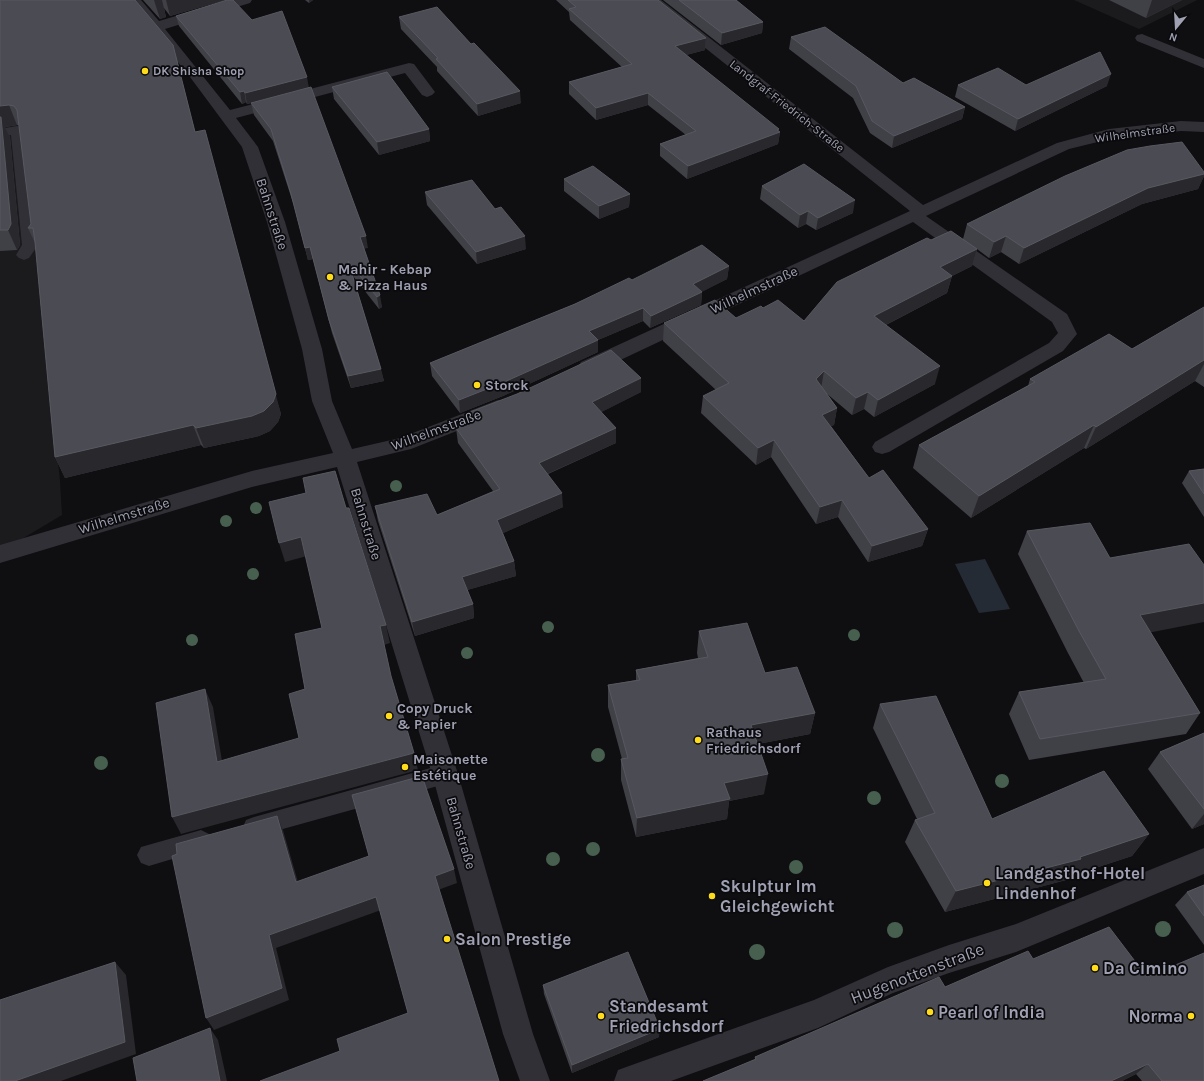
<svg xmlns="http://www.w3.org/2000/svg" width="1204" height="1081" font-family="Karla,sans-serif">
<rect width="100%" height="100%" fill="#0f0f11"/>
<g fill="#1b1b1e">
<path d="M1074,0h123l-58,29z"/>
<path d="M23,118l37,363 2,34 -62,37v-431z"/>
</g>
<path fill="#252b35" d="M985,559l25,50 -31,4 -24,-49z"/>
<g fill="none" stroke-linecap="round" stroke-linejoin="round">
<g fill="#303036" fill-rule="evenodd">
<path d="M17,126l5,1 2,3 14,115 -9,13 -5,2 -5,-2 -3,-3 6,-10 -11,-110 -11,2v-8z"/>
<path d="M445,764l8,3 3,7 -3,7 -8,3 -191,53 -8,-3 -3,-7 3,-7 8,-3z"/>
<path d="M201,830l8,4 3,7 -3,7 -60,18 -8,-3 -4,-8 4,-8z"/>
</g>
<g fill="#303036" fill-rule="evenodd">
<path d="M127,0h14l18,21 71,-21h22l-2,3 -85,26 65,81 179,-47 5,1 21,28 -3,3 -5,2 -5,-2 -17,-22 -169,45 22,29 27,75 37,127 10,52 20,48 48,-11 98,-38 7,2 3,5 -3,5 -94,37 -54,13 101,312 75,260 17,47h-30l-17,-47 -71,-260 -95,-307 -85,20 -252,76v-18l252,-74 81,-18 -21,-52 -10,-52 -35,-127 -25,-75 -52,-70z"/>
<path d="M645,0h16l262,205 134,-62 52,-14 72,-8 23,1v10l-23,-1 -71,8 -41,10 -143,67 141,98 10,20 -14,17 -174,101 -7,2 -7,-2 -3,-5 3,-5 174,-99 9,-10 -6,-11 -139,-100 -318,150 -7,2 -7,-2 -3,-5 3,-5 329,-151z"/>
<path d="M1142,34l62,25v9l-67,-27 -2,-3 2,-3z"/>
<path d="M1204,848v26l-188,78 -67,21 -56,20 -75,35 -147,53h-57l4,-11 11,-4 185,-66 74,-33 61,-22 67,-21z"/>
</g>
</g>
<g fill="#475f4e">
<circle cx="396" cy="486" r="6"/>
<circle cx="256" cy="508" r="6"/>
<circle cx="226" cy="521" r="6"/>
<circle cx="253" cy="574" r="6"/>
<circle cx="548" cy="627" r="6"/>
<circle cx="854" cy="635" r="6"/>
<circle cx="192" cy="640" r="6"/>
<circle cx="467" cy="653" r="6"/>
<circle cx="598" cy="755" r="7"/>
<circle cx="101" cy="763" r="7"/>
<circle cx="1002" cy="781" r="7"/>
<circle cx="874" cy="798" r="7"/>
<circle cx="593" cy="849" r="7"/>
<circle cx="553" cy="859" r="7"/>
<circle cx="796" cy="867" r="7"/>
<circle cx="1163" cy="929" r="8"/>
<circle cx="895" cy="930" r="8"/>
<circle cx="757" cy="952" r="8"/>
</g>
<g fill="#404047">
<path d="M0,0l173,45 22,87 86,282 -3,8 -8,9 -11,5 -55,12 -3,-3 -136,33 -10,-21 -20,-214 -7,-15 3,-4 -12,-99h-2l-12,2 5,10 10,108 -3,5 -17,1z"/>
<path d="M143,0h82l-55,16 -6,-8 2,9 -6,2z"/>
<path d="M305,0h8l-4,3z"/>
<path d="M556,0h102l48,38 -1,12 -19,5 94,77 -2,12 -91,35 -27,-23v-12l26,-9 -38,-30 -52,15 -27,-26v-12l53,-15 -52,-47 -1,-8z"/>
<path d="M663,0h74v1l26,21 -1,11 -41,12z"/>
<path d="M1109,0h73l-36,18z"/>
<path d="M176,16l133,72 -62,16 -1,-2 -4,2 -63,-78z"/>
<path d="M399,17l122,86 -43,13 -41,-45v-4l-36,-38z"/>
<path d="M791,37l112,46 62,24 -3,12 -70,29 -22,-15 -17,-35 -64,-49z"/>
<path d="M958,85l149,1 -92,45 -60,-34z"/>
<path d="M332,87l97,42 1,12 -51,14 -45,-56z"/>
<path d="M251,103l117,145h-4l18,59 -3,2 -26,-33 31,105 -33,7 -19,-55 -19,-74 -5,1 -14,-54 -21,-65 -19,-26z"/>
<path d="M1204,172v4l-6,13 -56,15 -123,60 -18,-12 -12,6 -12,-9 -5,17 -20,10 -5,17 -61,32 49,59 -61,33 -10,-8 -12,6 -26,-22 11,15 -3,17 -3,1 38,52 59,51 -6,17 -54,16 -30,-45 -22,7 -45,-67 -15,8 -55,-52 2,-17 13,-6 -53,-49 1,-18 72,-5 27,-10 41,13 127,-81 32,-1 4,-15z"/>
<path d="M564,179l66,15 -1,13 -30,12 -35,-28z"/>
<path d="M762,186l91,27 -37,17 -10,-6 -8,4 -38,-29z"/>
<path d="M425,192l101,57 -49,15 -50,-59z"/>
<path d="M729,266l-2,13 -26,13h1l-1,13 -51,23 -7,-7 -45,19v12l-95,44 -43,17 -28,-37 -2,-13 145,-59 57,-24z"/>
<path d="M1204,307v80l-9,-6 -109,68 -2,-1 -113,70 -58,-50 6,-23 109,-59 2,-7 102,-30z"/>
<path d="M641,392l-40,20 15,31 -68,31 15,33 -60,26 11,28 2,15 -49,14 6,14 1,14 -59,18 -37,-115 -3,-15 62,9 56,-24 -35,-48 -2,-15 15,-6 -1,-10z"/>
<path d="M1204,469v48l-22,-34 7,-12z"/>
<path d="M1027,531l83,27 41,75 49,80 -14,21 -157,26 -20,-46 10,-22 65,-9 -16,-30 -50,-99z"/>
<path d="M699,631l66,42 50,40 -5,21 -52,10 6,50 -35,7 -2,18 -91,18 -15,-57v-21h1l-14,-52v-22l28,-5v-10l62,-12 -1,-5z"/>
<path d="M880,704l112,115 157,15 -17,22 -64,21 -2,3 -121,32 -40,-70 10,-22 2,-1 -44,-91z"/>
<path d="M1204,733v91l-12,5 -44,-60 12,-17z"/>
<path d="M1204,885v60l-29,-40 12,-13z"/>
<path d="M1033,959l171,122h-62l-6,-7 -14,7h-419l52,-21v-3l190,-70z"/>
<path d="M543,985l116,52 -87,36 -28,-79z"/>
</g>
<g fill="#28282d">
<path d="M154,0h8l4,17 -6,2z"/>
<path d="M166,0h59l-55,16z"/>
<path d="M309,0h4l-4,3z"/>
<path d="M1152,0h30l-36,18z"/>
<path d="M763,22l-1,11 -41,12 1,-12z"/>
<path d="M706,38l-1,12 -30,8v-12z"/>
<path d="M1111,74l-4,12 -92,45 3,-12z"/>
<path d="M307,77l2,11 -62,16 -2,-11z"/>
<path d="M244,91l2,11 -4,2 -2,-12z"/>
<path d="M520,91l1,12 -43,13 -1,-12z"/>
<path d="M648,93v12l-52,15v-12z"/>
<path d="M9,105l8,20 -12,2 5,10 10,108 -3,5 -9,-20 -8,-103v-21z"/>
<path d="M965,107l-3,12 -70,29 2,-12z"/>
<path d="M429,129l1,12 -51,14 -2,-13z"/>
<path d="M779,129v3h1l-2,12 -91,35 1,-13z"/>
<path d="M205,130l76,284 -3,8 -8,9 -11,5 -55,12 -8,-20z"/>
<path d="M1204,174v2l-6,13 -56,15 -123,60 5,-16 124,-60z"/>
<path d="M630,194l-1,13 -30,12v-13z"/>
<path d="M855,200l-2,13 -37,17 2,-12z"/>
<path d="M808,211l-2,13 -8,4 2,-13z"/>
<path d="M366,236l2,12 -5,1 -3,-12z"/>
<path d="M525,236l1,13 -49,15 -1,-12z"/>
<path d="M1006,236l-5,16 -12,6 5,-16z"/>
<path d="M310,247l3,12 -5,1 -3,-12z"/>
<path d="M977,249l-5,17 -20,10 -5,17 -77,40 4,-17 66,-49z"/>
<path d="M729,266l-2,13 -35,18 1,-13z"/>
<path d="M702,292l-1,13 -51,23 1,-12z"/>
<path d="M380,295l2,12 -3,2 -2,-12z"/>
<path d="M643,308v13l-45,19v12l-95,44 -43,17 -1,-13 130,-69z"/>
<path d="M1204,360v4l-9,17 -109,68 10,-22z"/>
<path d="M940,366l-5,18 -61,33 4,-17z"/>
<path d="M381,369l3,12 -33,7 -3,-12z"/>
<path d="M824,371l-3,18 -5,-10z"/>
<path d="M641,378v14l-49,25v-15z"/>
<path d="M868,392l-4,17 -12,6 4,-17z"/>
<path d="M837,408l-3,17 -15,7 3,-17z"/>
<path d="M193,425l8,20 -136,33 -10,-21z"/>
<path d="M1094,425l-10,23 -113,70 8,-22z"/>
<path d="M616,428v15l-76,34 -1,-14z"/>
<path d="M774,440l-3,17 -15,8 2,-17z"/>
<path d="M562,493l1,14 -64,28 -2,-15z"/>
<path d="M842,500l-4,17 -22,7 4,-17z"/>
<path d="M928,529l-6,17 -54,16 4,-16z"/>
<path d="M301,537l6,19 -22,6 -6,-19z"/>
<path d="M514,561l2,15 -52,15 -2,-14z"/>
<path d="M1204,603v19l-77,15 13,-22z"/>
<path d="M473,604l1,14 -59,18 -3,-14z"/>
<path d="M386,625l4,18 -6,2 -4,-19z"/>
<path d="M205,689l8,18 12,72 -8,-17z"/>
<path d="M815,713l-5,21 -63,12 4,-21z"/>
<path d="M414,753l4,17 -237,64 -9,-17z"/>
<path d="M768,774l-4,20 -35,7 -2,18 -91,18 1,-19 87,-35z"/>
<path d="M1204,814v10l-12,5z"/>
<path d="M277,816l6,14 19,66 -6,-14z"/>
<path d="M1149,834l-17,22 -64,21 -2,3 -121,32 11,-21 124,-34z"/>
<path d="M454,869l3,14 -19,7 -3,-14z"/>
<path d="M376,897l5,13 -105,38 13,52 -75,30 -8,-12 63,-83z"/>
<path d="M115,962l11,13 10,79 -75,27h-46z"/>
<path d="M210,1028l8,12 9,41h-7z"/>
<path d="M660,1029l-1,8 -87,36v-8z"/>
<path d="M1148,1064l-12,10 -14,7h-11z"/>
</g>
<g fill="#4a4b53" stroke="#585862">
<path d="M0,0h135l38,45 22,87 10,-2 71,264 -3,8 -9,9 -12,5 -56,12 -3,-3 -138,32 -20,-215 -2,-14h-5l3,-4 -14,-114 -3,-4 -5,-1 -9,1z"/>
<path d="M227,0h6l19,20 30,-9 25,66 -62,16 -1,-2 -4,1 -64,-76z"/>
<path d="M568,0h90l48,38 -31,8 104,83 -2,1 3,2 -92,34 -28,-22 36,-13 -48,-38 -52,15 -27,-26 63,-18 -63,-55 7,-2z"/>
<path d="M679,0h57l27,22 -41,11z"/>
<path d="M437,7l34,37 3,-1 46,48 -43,13 -41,-45 2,-1 -39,-41z"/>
<path d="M825,27l78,56 11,-5 51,29 -71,29 -22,-15 -16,-35 -65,-49z"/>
<path d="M1100,52l11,22 -93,45 -60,-34 40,-17 28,17z"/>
<path d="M387,72l42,57 -52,13 -45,-55z"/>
<path d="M311,87l55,149 -6,1 20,58 -3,2 -29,-36 33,108 -33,7 -19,-56 -19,-73 -5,1 -14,-54 -20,-65 -20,-26z"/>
<path d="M0,117h1l10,107 -3,6h-8z"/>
<path d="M1182,142l22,30v2l-56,14 -124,60 -18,-12 -12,6 -27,-18 98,-48 62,-26 23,-4z"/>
<path d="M804,164l51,36 -37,18 -10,-7 -8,4 -38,-29z"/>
<path d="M593,166l37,28 -31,12 -35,-27z"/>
<path d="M472,180l23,29 6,-2 24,29 -49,16 -51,-60z"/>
<path d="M951,231l26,18 -37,18 12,9 -78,40 66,50 -62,34 -10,-8 -12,6 -32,-27 -8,8 21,29 -15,7 47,63 14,-8 45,59 -56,17 -30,-46 -22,7 -46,-67 -16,8 -55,-52 26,-13 -65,-60 51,-23 21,18 25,-12 2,2 15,-8 26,21 33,-39 90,-44 4,2z"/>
<path d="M702,245l27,21 -36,18 9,8 -51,24 -8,-8 -54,23 9,9 -96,43 -43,17 -29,-37 145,-59 54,-26 3,2z"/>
<path d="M1204,307v53l-108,67 -2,-2 -115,71 -60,-51 116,-63 -5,-3 79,-45 23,15z"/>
<path d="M611,350l30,28 -49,24 24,26 -77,35 23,30 -65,27 17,41 -52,16 11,27 -61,18 -37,-116 52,-12 10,21 63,-26 -44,-61 20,-8 -6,-8 47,-18z"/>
<path d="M1204,469v25l-15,-23z"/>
<path d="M335,471l11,37h3l37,117 -6,1 11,50 23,77 -242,64 -16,-114 49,-14 12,73 82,-24 -10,-44 16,-5 -10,-55 27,-6 -21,-91 -22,6 -10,-41 37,-9 -3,-15z"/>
<path d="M1090,523l20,35 79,-14 15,21v38l-64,12 60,98 -160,26 -21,-47 87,-13 -27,-48 -52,-100z"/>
<path d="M747,623l18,50 32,-6 18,46 -64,12 17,49 -44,9 6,16 -93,19 -16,-59 7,-1 -20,-73 32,-5 -4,-10 72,-13 -9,-26z"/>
<path d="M936,696l56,123 112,-48 45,63 -69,23 1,2 -125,32 -41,-71 20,-7 -55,-109z"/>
<path d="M1204,733v76l-44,-57z"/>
<path d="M422,776l32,93 -19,7 64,205h-239l80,-30 -3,-12 71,-26 -32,-116 -107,38 13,53 -76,30 -34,-162 5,-2 -1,-10 101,-28 19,66 73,-26 -17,-61z"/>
<path d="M1204,885v31l-17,-24z"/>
<path d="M1109,927l38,50 57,-24v128h-42l-14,-17 -37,17h-408l53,-22 -1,-2 184,-80 6,10 83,-36 5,8z"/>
<path d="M628,952l32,77 -88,36 -29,-80z"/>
<path d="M115,962l10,80 -110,39h-15v-81z"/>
<path d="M210,1028l10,53h-83l-4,-23z"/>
</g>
<g fill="#fedc1a" stroke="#0b0a0c" stroke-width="1.5">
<circle cx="145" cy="71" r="4"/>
<circle cx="330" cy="277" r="4"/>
<circle cx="477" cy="385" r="4"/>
<circle cx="389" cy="716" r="4"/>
<circle cx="698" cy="740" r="4"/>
<circle cx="405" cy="767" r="4"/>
<circle cx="987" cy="883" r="4"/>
<circle cx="712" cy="896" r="4"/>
<circle cx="447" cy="939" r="4"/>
<circle cx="1095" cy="968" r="4"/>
<circle cx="930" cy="1012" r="4"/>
<circle cx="601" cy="1016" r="4"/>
<circle cx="1191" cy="1016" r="4"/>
</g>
<g text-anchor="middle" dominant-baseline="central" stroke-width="3.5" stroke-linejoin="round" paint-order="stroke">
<g font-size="12" font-weight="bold" fill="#9fa1b3" stroke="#0b0a0c" text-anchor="start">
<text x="153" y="71">DK Shisha Shop</text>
</g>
<g font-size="12" fill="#9fa1b3" stroke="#0b0a0c">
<text transform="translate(787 106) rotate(38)">Landgraf-Friedrich-Straße</text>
<text transform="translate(1135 133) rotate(-8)">Wilhelmstraße</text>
</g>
<g font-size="14" fill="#9fa1b3" stroke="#0b0a0c">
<text transform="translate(272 214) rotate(72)">Bahnstraße</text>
<text transform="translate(754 290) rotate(-25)">Wilhelmstraße</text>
<text transform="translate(436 430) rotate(-20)">Wilhelmstraße</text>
<text transform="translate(124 516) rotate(-17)">Wilhelmstraße</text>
<text transform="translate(366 524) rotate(73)">Bahnstraße</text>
<text transform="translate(461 833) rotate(74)">Bahnstraße</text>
</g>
<g font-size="14" font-weight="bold" fill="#9fa1b3" stroke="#0b0a0c" text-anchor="start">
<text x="338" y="269">Mahir - Kebap<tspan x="338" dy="16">&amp; Pizza Haus</tspan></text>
<text x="485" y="385">Storck</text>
<text x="397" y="708">Copy Druck<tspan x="397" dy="16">&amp; Papier</tspan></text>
<text x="706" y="732">Rathaus<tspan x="706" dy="16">Friedrichsdorf</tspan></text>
<text x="413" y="759">Maisonette<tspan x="413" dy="16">Estétique</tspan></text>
</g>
<g font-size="17" font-weight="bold" fill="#9fa1b3" stroke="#0b0a0c" text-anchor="start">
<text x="995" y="873">Landgasthof-Hotel<tspan x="995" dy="20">Lindenhof</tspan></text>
<text x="720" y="886">Skulptur Im<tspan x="720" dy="20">Gleichgewicht</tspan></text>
<text x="455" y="939">Salon Prestige</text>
<text x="1103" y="968">Da Cimino</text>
<text x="609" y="1006">Standesamt<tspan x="609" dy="20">Friedrichsdorf</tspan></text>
<text x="938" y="1012">Pearl of India</text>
<text x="1183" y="1016" text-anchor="end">Norma</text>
</g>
<g font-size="17" fill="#9fa1b3" stroke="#0b0a0c">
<text transform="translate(917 973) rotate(-21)">Hugenottenstraße</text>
</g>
</g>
<g transform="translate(1176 28) rotate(198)" stroke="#0b0a0c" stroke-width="3" paint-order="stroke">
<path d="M0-3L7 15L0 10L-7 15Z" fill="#9fa1b3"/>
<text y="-6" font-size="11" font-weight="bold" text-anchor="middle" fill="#9fa1b3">N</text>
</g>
</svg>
